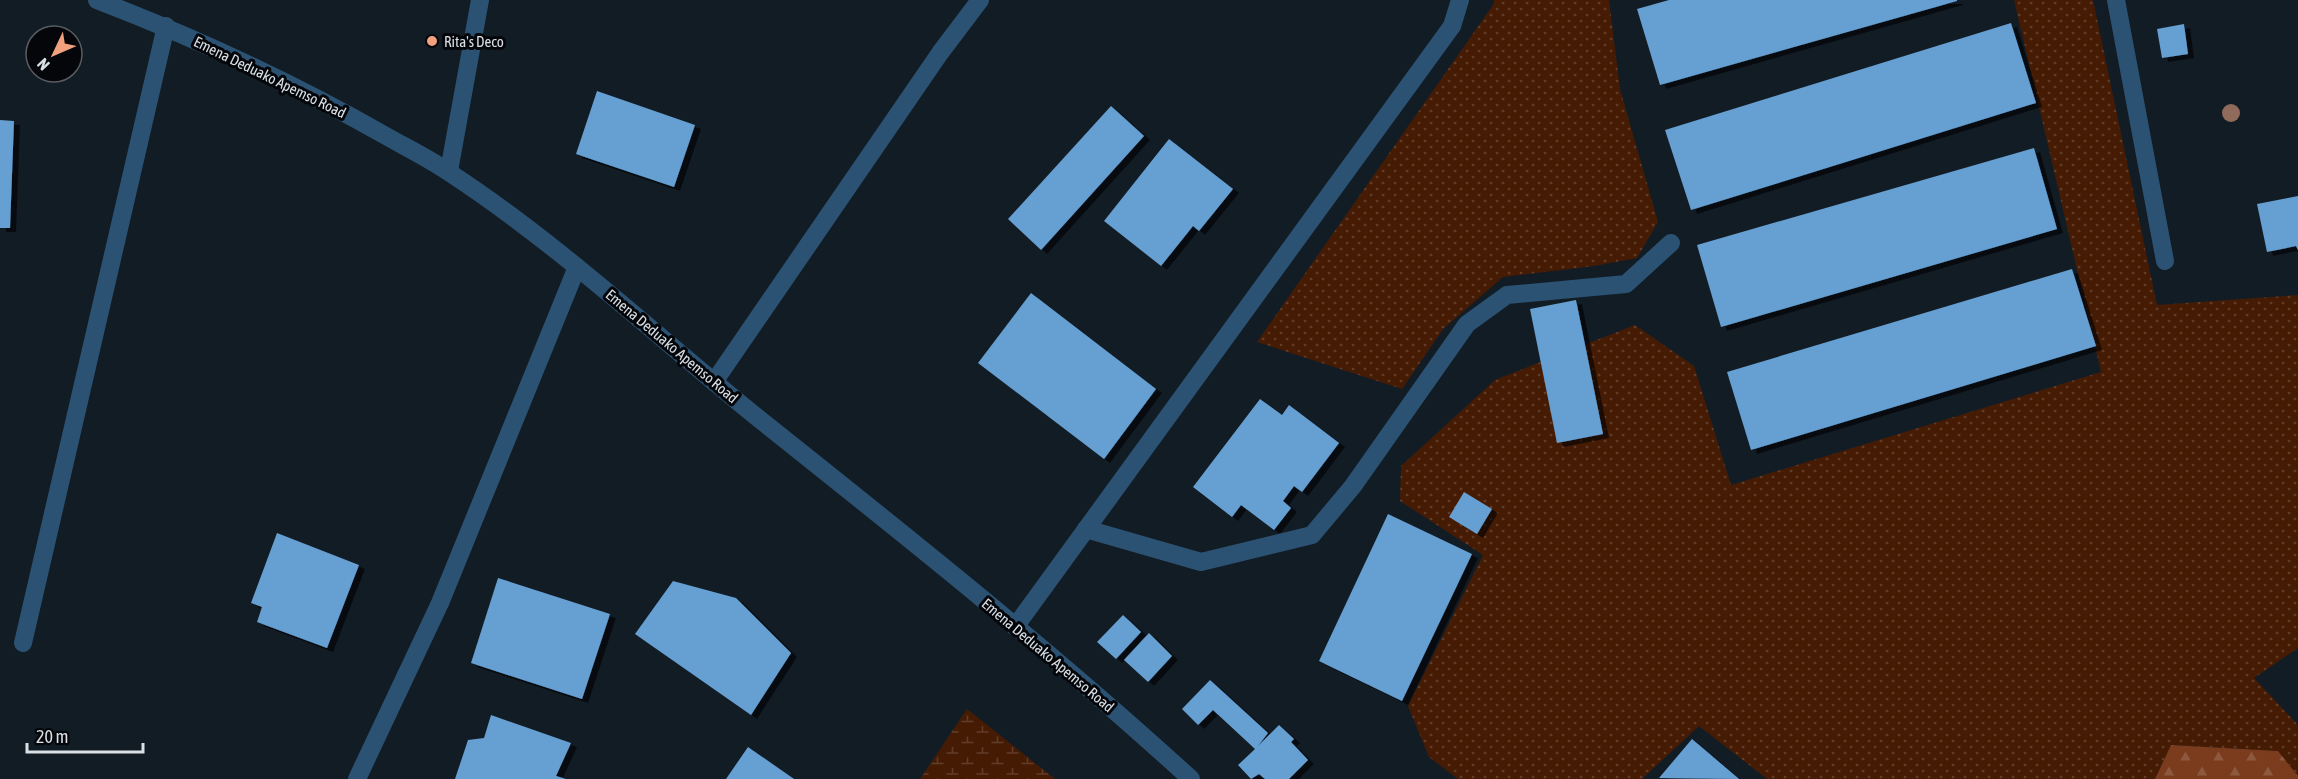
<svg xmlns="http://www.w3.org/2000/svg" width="2298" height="779" font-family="'Asap Condensed',sans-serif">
<defs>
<pattern id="grass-dots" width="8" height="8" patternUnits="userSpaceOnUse" patternTransform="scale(1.5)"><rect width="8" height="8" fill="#461b04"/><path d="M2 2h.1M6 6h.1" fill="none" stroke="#603c29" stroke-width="1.8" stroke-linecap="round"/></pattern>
<pattern id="forest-firs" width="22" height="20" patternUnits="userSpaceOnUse" patternTransform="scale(1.5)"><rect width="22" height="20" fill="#7a3c1d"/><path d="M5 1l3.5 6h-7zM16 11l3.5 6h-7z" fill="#8c583e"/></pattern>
<pattern id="wetland-marsh" width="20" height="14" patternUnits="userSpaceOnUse" patternTransform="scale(1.5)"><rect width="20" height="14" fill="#461b04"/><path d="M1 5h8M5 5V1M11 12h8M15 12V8" fill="none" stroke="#603c29"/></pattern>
<filter id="shadow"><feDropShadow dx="6" dy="4" stdDeviation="0" flood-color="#0009"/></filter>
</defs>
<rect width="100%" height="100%" fill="#121c25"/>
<g fill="url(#grass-dots)">
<path d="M1494,0h115l11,89 38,133 -21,36 -43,8 -91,11 -60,52 -41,60 -145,-47 236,-337z"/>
<path d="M2014,0h79l64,305 141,-10v353l-44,30 44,47v51l-20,-25 -107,-6 -16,34h-388l-68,-53 -57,53h-184l-29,-22 -21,-51 75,-151 -83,-54 1,-35 94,-86 140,-55 59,41 37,119 370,-113z"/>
</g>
<path fill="url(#forest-firs)" d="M2171,745l107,6 20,25v3h-143z"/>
<path fill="url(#wetland-marsh)" d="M967,709l88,70h-135z"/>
<g fill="#669fd2" filter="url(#shadow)">
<path d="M1669,0h288v1l-297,84 -23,-76z"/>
<path d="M2011,23l25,80 -345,107 -26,-80z"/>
<path d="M2184,24l4,30 -26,4 -5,-29z"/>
<path d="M597,91l98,34 -21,62 -98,-33z"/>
<path d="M1111,106l33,30 -103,114 -33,-31z"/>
<path d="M0,120l14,1 -4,107h-10z"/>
<path d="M1169,139l64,50 -34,42 -6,-5 -32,40 -57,-45z"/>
<path d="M2034,148l23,81 -336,98 -24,-82z"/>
<path d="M2298,196v54l-2,-4 -29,6 -10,-48z"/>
<path d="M2072,269l24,77 -345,104 -24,-78z"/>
<path d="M1031,293l125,96 -52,70 -126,-96z"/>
<path d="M1576,300l27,134 -46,9 -27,-134z"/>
<path d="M1260,399l22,16 7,-10 50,38 -37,49 -8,-6 -11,15 8,7 -17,22 -33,-25 -9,12 -39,-30z"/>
<path d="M1464,492l28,17 -15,25 -28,-17z"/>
<path d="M1388,514l84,40 -70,147 -83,-40z"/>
<path d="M277,533l82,32 -32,83 -70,-26 5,-15 -11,-4z"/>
<path d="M498,578l112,36 -28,85 -111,-36z"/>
<path d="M673,581l63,17 55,55 -40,62 -116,-81z"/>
<path d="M1123,615l18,17 -25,27 -19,-17z"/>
<path d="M1149,633l23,23 -24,26 -24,-22z"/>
<path d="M1210,680l58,53 -10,13 21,-21 15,14 -3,3 17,18 -19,19h-24l-6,-5 -8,5 -13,-14 17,-16 -42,-39 -15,15 -16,-16z"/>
<path d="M491,715l80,28 -15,33 10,3h-111l13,-39 16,-2z"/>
<path d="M1692,739l47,40 -80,-1z"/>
<path d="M748,747l46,32h-68z"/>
</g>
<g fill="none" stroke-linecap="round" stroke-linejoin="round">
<g stroke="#2c5273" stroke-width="18">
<path d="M97,0c99,38 196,83 289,136 21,12 44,23 64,37 110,72 206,163 308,245 147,117 294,234 433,361"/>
<path d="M2116,0l49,261"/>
<path d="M449,171l31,-171"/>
<path d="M714,382l226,-329 40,-53"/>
<path d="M1086,529l115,33 111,-27 41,-49 114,-162 40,-29 119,-11 45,-41"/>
<path d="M1015,627l437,-601 8,-26"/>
<path d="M23,643l143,-617"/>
<path d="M357,779l83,-176 137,-336"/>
</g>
</g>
<circle fill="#906b5b" cx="2231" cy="113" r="9"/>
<circle fill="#f1a17d" stroke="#04060a" stroke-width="2" cx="432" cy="41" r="6"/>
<g text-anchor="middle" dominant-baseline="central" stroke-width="6" stroke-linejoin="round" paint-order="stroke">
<g font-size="15" fill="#d9e0e6" stroke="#04060a" text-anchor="start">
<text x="444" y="41">Rita's Deco</text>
</g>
<g font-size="15" fill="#d9e0e6" stroke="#04060a">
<text transform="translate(270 77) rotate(26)">Emena Deduako Apemso Road</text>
<text transform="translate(672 346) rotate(40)">Emena Deduako Apemso Road</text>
<text transform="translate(1048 655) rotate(40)">Emena Deduako Apemso Road</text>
</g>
</g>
<g transform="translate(54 54) rotate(226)"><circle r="28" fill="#04060a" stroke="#595d62" stroke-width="1.5"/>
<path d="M0-4.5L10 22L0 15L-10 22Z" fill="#f1a17d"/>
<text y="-9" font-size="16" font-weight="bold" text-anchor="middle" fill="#d9e0e6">N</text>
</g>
<path d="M27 743v9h116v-9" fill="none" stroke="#d9e0e6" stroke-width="3"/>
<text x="36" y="743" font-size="18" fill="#d9e0e6" stroke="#04060a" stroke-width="4.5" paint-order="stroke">20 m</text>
</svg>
